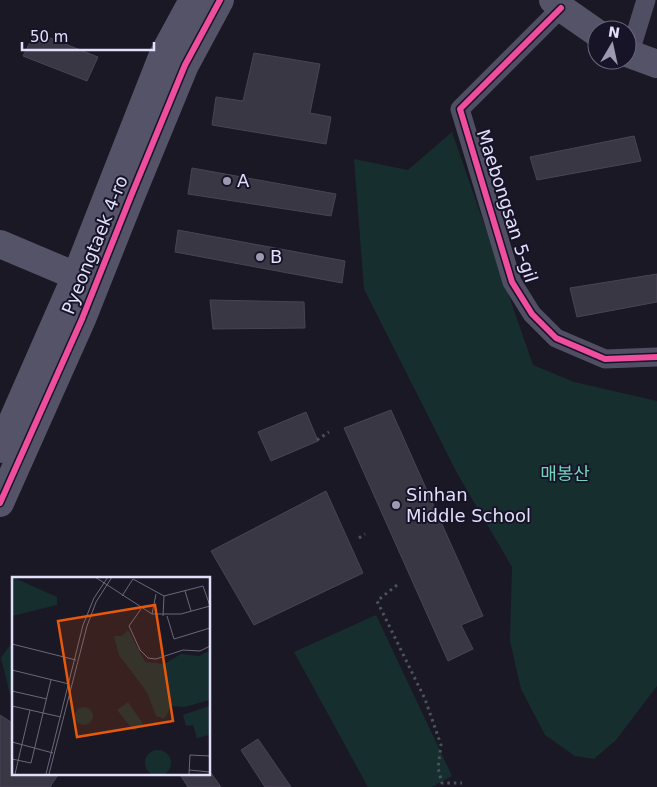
<svg xmlns="http://www.w3.org/2000/svg" width="657" height="787" font-family="'DejaVu Sans','Noto Sans KR',sans-serif">
<rect width="100%" height="100%" fill="#1a1824"/>
<path fill="#172e2f" d="M 452,132 L 533,365 L 574,382 L 657,401 L 657,686 L 616,740 L 594,759 L 575,756 L 545,735 L 521,689 L 510,641 L 512,567 L 457,473 L 364,289 L 354,159 L 408,170 Z
M 376,615 L 452,776 L 432,787 L 368,787 L 294,652 Z
M 14,640 L 14,698 L 10,694 L 1,658 Z"/>
<path fill="#3a3745" stroke="#484456" d="M 35,32 L 98,57 L 87,81 L 23,56 Z
M 254,53 L 320,64 L 310,113 L 331,117 L 326,144 L 212,125 L 216,97 L 243,101 Z
M 634,136 L 641,161 L 537,180 L 530,157 Z
M 192,168 L 336,194 L 331,216 L 188,194 Z
M 178,230 L 345,261 L 342,283 L 175,252 Z
M 657,274 L 657,302 L 577,317 L 570,288 Z
M 210,300 L 304,302 L 305,328 L 213,329 Z
M 391,410 L 483,616 L 461,625 L 473,649 L 448,661 L 344,428 Z
M 306,412 L 318,441 L 271,461 L 258,432 Z
M 326,491 L 363,573 L 254,625 L 211,551 Z
M 0,715 L 14,724 L 14,773 L 59,773 L 50,787 L 0,787 Z
M 258,739 L 291,787 L 265,787 L 241,750 Z
M 179,773 L 211,773 L 221,787 L 188,787 Z"/>
<g fill="none" stroke-linecap="round" stroke-linejoin="round">
<path stroke="#4a5461" stroke-width="3" stroke-dasharray="2.5 4" stroke-linecap="butt" d="M 317,440 L 329,432
M 359,538 L 365,534
M 397,585 L 377,601 L 425,699 L 441,745 L 438,768 L 442,783 L 462,783"/>
<path stroke="#504e63" stroke-width="19" d="M 561,8 L 460,109 L 512,282 L 532,314 L 556,338 L 605,359 L 657,357
M 629,55 L 646,0"/>
<path stroke="#545368" stroke-width="28" d="M 553,0 L 561,8 L 597,33
M 627,53 L 657,64
M 0,244 L 76,276
M 0,449 L 76,276 L 162,57 L 193,0
M 0,503 L 82,319 L 131,196 L 185,65 L 220,0"/>
<defs>
<path id="cycleway" d="M 561,8 L 460,109 L 512,282 L 532,314 L 556,338 L 605,359 L 657,357
M 0,503 L 82,319 L 131,196 L 185,65 L 220,0"/>
</defs>
<use href="#cycleway" stroke="#171428" stroke-width="9"/>
<use href="#cycleway" stroke="#ef4d9e" stroke-width="6"/>
</g>
<g fill="#9c99b0" stroke="#171428" stroke-width="2">
<circle cx="227" cy="181" r="5"/>
<circle cx="260" cy="257" r="5"/>
<circle cx="396" cy="505" r="5"/>
</g>
<g text-anchor="middle" stroke-width="4" stroke-linejoin="round" paint-order="stroke">
<g font-size="18" fill="#e2dffb" stroke="#171428" text-anchor="start">
<text x="237" y="187">A</text>
<text x="270" y="263">B</text>
<text x="406" y="501">Sinhan<tspan x="406" dy="21">Middle School</tspan></text>
</g>
<g font-size="18" fill="#e2dffb" stroke="#171428">
<text transform="translate(507 206) rotate(72)" y="6">Maebongsan 5-gil</text>
<text transform="translate(95 245) rotate(-68)" y="6">Pyeongtaek 4-ro</text>
</g>
<g font-size="18" fill="#72d4bd" stroke="#171428">
<text x="565" y="480">매봉산</text>
</g>
</g>
<g transform="translate(12 577)">
<rect width="198" height="198" fill="#1a1824"/>
<path d="M 0,0 L 45,20 L 45,28 L 0,39 ZM 116,53 L 133,85 L 152,87 L 169,77 L 187,79 L 197,74 L 197,123 L 173,130 L 160,129 L 152,142 L 144,139 L 135,115 L 107,78 L 102,59 L 110,59 ZM 116,125 L 131,147 L 122,154 L 105,133 ZM 197,129 L 197,158 L 185,161 L 181,148 L 174,149 L 171,138 ZM63 139a9 9 0 1 1 18 0a9 9 0 1 1-18 0ZM133 186a13 13 0 1 1 26 0a13 13 0 1 1-26 0Z" fill="#172e2f"/>
<path fill="none" stroke="#6a687a" stroke-width="1" d="M 83,0 L 140,37 L 169,37 L 198,29M 121,2 L 152,19 L 191,9 L 198,29M 173,14 L 179,34M 110,19 L 121,2M 129,32 L 117,49 L 128,73 L 136,81 L 144,82 L 171,73 L 188,74 L 198,69M 140,37 L 144,17M 151,39 L 152,19M 155,39 L 162,62 L 198,51M 0,67 L 64,83M 0,93 L 57,107M 0,114 L 35,122M 0,129 L 49,140M 0,165 L 41,176M 0,182 L 19,186 L 39,103M 177,193 L 198,195M 3,197 L 18,133M 34,197 L 71,48 L 82,21 L 96,0M 37,197 L 75,49 L 84,25 L 100,0M 177,197 L 178,178 L 198,179"/>
<path fill="#e8590c" fill-opacity="0.15" stroke="#e8590c" stroke-width="2.5" d="M 143,28 L 161,144 L 65,160 L 46,44 Z"/>
<rect width="198" height="198" fill="none" stroke="#e2dffb" stroke-width="2.5"/>
</g>
<g transform="translate(612 45) rotate(9)"><circle r="24" fill="#171428" stroke="#68657c"/>
<path d="M0-4L9 19L0 12L-9 19Z" fill="#9c99b0"/>
<text y="-8" font-size="14" font-weight="bold" text-anchor="middle" fill="#e2dffb">N</text>
</g>
<path d="M22 42v8h132v-8" fill="none" stroke="#e2dffb" stroke-width="2.5"/>
<text x="30" y="42" font-size="15" fill="#e2dffb" stroke="#171428" stroke-width="4" paint-order="stroke">50 m</text>
</svg>
